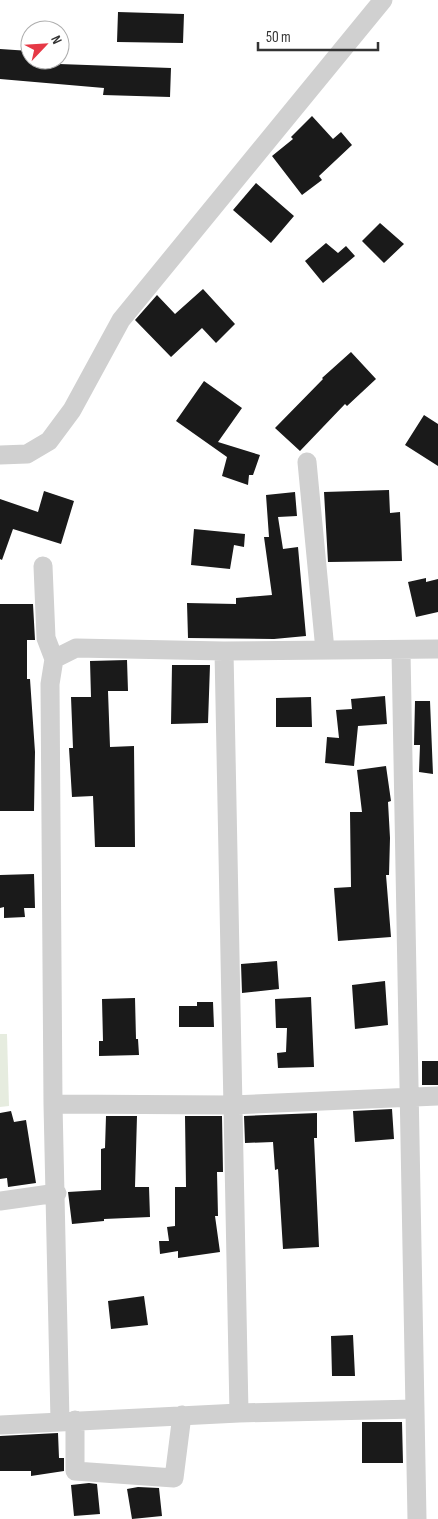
<svg xmlns="http://www.w3.org/2000/svg" width="438" height="1519" font-family="'Sofia Sans Condensed',sans-serif">
<rect width="100%" height="100%" fill="#fff"/>
<path fill="#e6ecdf" d="M 0,1034 L 7,1034 L 9,1106 L 0,1107 Z"/>
<path fill="#1a1a1a" d="M 118,12 L 184,14 L 183,43 L 117,42 Z
M 0,49 L 30,51 L 31,63 L 171,68 L 170,97 L 103,95 L 104,88 L 0,79 Z
M 312,116 L 333,139 L 341,132 L 352,145 L 319,176 L 322,180 L 302,195 L 272,156 L 293,139 L 291,137 Z
M 256,183 L 294,216 L 271,243 L 233,210 Z
M 380,223 L 404,244 L 384,263 L 362,241 Z
M 326,243 L 338,253 L 346,246 L 355,256 L 323,283 L 305,261 Z
M 203,289 L 235,324 L 216,343 L 202,328 L 171,357 L 135,320 L 157,295 L 175,314 Z
M 351,352 L 376,379 L 347,406 L 345,404 L 300,451 L 275,428 L 323,379 L 322,378 Z
M 204,381 L 242,408 L 218,442 L 260,455 L 253,475 L 249,475 L 248,485 L 222,476 L 227,457 L 176,421 Z
M 424,415 L 438,424 L 438,466 L 405,445 Z
M 389,490 L 390,513 L 400,512 L 402,561 L 328,562 L 324,492 Z
M 44,491 L 74,501 L 61,544 L 13,529 L 2,560 L 0,559 L 0,499 L 38,512 Z
M 295,492 L 297,516 L 278,517 L 283,549 L 298,547 L 306,636 L 274,639 L 188,638 L 187,603 L 236,604 L 236,598 L 272,595 L 264,537 L 269,537 L 266,495 Z
M 194,529 L 245,534 L 244,547 L 234,545 L 230,569 L 191,565 Z
M 426,578 L 426,582 L 438,579 L 438,612 L 416,617 L 408,582 Z
M 0,604 L 33,604 L 35,640 L 27,640 L 27,679 L 30,679 L 35,752 L 34,811 L 0,811 Z
M 127,660 L 128,691 L 108,691 L 110,747 L 134,746 L 135,847 L 95,847 L 93,796 L 72,797 L 69,748 L 73,748 L 71,697 L 91,697 L 90,661 Z
M 172,665 L 210,665 L 208,723 L 171,724 Z
M 385,696 L 387,724 L 358,726 L 354,766 L 325,763 L 327,737 L 339,738 L 336,710 L 352,709 L 351,699 Z
M 311,697 L 312,727 L 276,727 L 276,698 Z
M 415,701 L 430,701 L 433,774 L 419,772 L 420,745 L 414,745 Z
M 386,766 L 391,801 L 388,802 L 390,838 L 389,875 L 386,875 L 391,937 L 338,941 L 334,888 L 351,887 L 350,812 L 362,812 L 357,770 Z
M 34,874 L 35,908 L 24,908 L 25,917 L 4,918 L 4,907 L 0,908 L 0,875 Z
M 277,961 L 279,989 L 242,993 L 241,964 Z
M 385,981 L 388,1025 L 355,1029 L 352,985 Z
M 311,997 L 314,1067 L 278,1068 L 277,1053 L 286,1052 L 287,1028 L 276,1028 L 275,999 Z
M 135,998 L 136,1039 L 138,1039 L 139,1055 L 99,1056 L 99,1041 L 103,1041 L 102,999 Z
M 197,1002 L 213,1002 L 214,1027 L 179,1027 L 179,1006 L 197,1006 Z
M 422,1061 L 438,1061 L 438,1085 L 422,1085 Z
M 392,1109 L 394,1139 L 355,1142 L 353,1111 Z
M 11,1111 L 14,1122 L 26,1120 L 36,1183 L 8,1187 L 7,1178 L 0,1179 L 0,1113 Z
M 317,1113 L 317,1138 L 314,1138 L 319,1247 L 283,1249 L 278,1169 L 275,1170 L 273,1142 L 245,1143 L 244,1116 Z
M 106,1116 L 137,1116 L 135,1187 L 149,1187 L 150,1217 L 104,1219 L 104,1221 L 72,1224 L 68,1192 L 101,1190 L 101,1149 L 105,1148 Z
M 185,1116 L 222,1116 L 223,1172 L 217,1172 L 218,1216 L 215,1216 L 220,1252 L 178,1258 L 178,1251 L 160,1254 L 159,1241 L 169,1241 L 167,1227 L 175,1226 L 175,1187 L 186,1187 Z
M 144,1296 L 148,1325 L 111,1329 L 108,1301 Z
M 353,1335 L 355,1376 L 332,1376 L 331,1336 Z
M 362,1422 L 402,1422 L 403,1463 L 362,1463 Z
M 58,1433 L 59,1458 L 64,1458 L 64,1471 L 31,1476 L 31,1471 L 0,1471 L 0,1436 Z
M 89,1483 L 97,1484 L 100,1514 L 74,1516 L 71,1485 Z
M 138,1487 L 159,1488 L 162,1516 L 132,1519 L 127,1489 Z"/>
<g fill="none" stroke-linecap="round" stroke-linejoin="round">
<path stroke="#d0d0d0" stroke-width="19" d="M 0,455 L 27,454 L 49,441 L 72,410 L 121,320 L 383,0
M 307,462 L 325,650
M 43,566 L 46,638 L 54,659
M 224,651 L 239,1413
M 401,651 L 417,1519
M 53,1104 L 232,1105 L 438,1096
M 0,1201 L 57,1193
M 75,1420 L 75,1471 L 174,1478 L 182,1415
M 60,1421 L 53,1104 L 50,684 L 54,659 L 76,648 L 224,651 L 438,649
M 0,1425 L 239,1413 L 415,1409"/>
</g>
<g transform="translate(45 45) rotate(65)"><circle r="24" fill="#ffffff" stroke="#adadad"/>
<path d="M0-4L9 19L0 12L-9 19Z" fill="#e63946"/>
<text y="-8" font-size="14" font-weight="bold" text-anchor="middle" fill="#333333">N</text>
</g>
<path d="M258 42v8h120v-8" fill="none" stroke="#333333" stroke-width="2.5"/>
<text x="266" y="42" font-size="15" fill="#333333" stroke="#ffffff" stroke-width="4" paint-order="stroke">50 m</text>
</svg>
